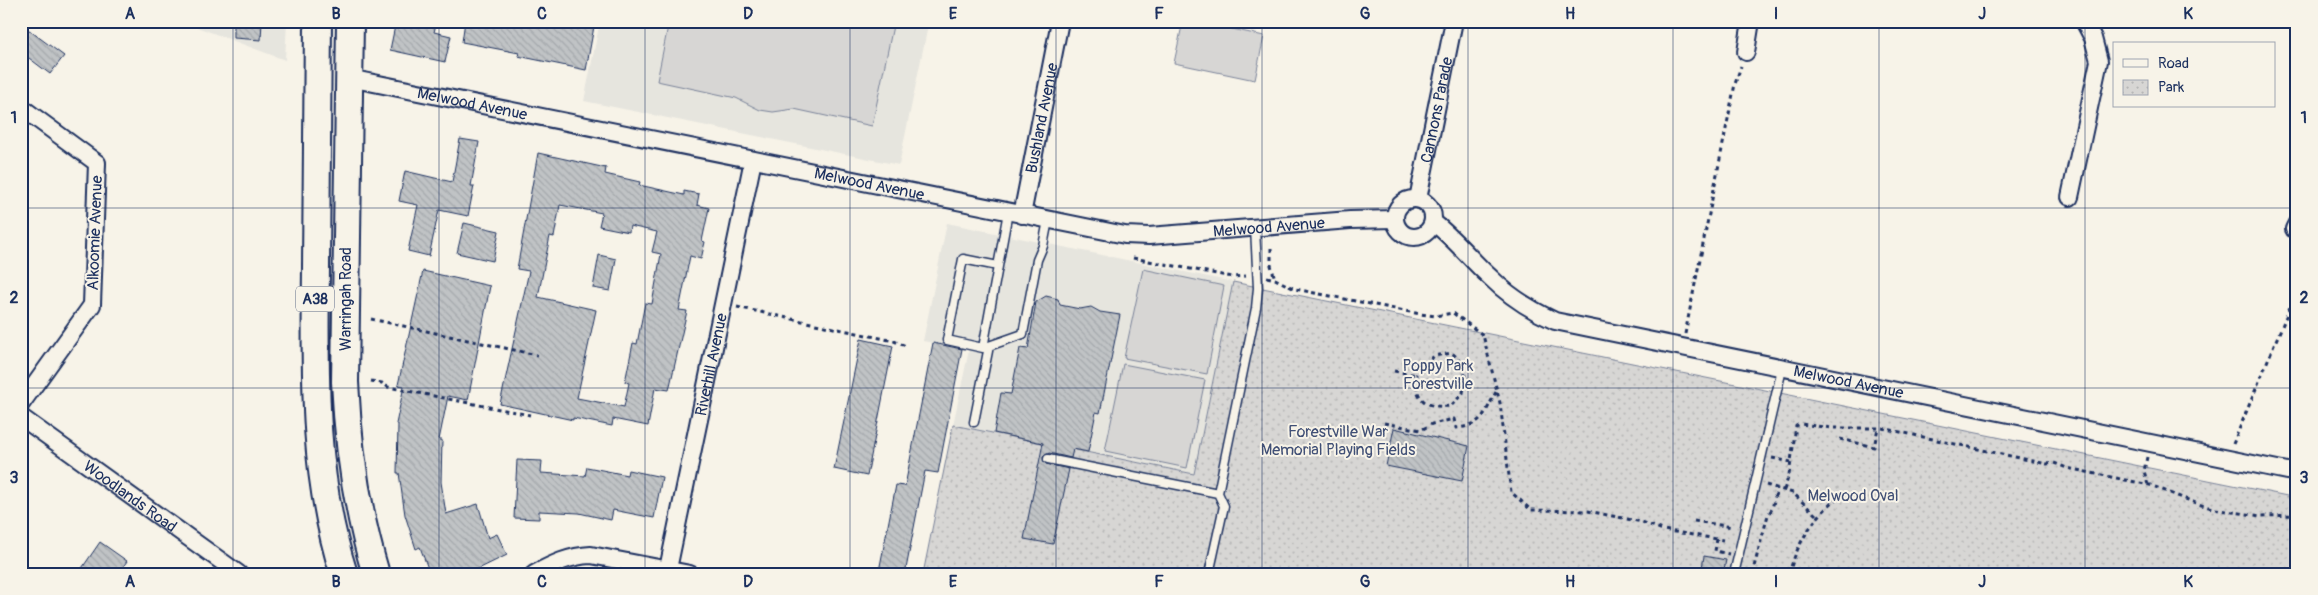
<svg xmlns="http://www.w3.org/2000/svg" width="2318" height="595" font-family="Pangolin,sans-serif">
<defs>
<pattern id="park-dots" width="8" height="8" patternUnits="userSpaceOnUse" patternTransform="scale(1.25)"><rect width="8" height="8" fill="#d7d6d4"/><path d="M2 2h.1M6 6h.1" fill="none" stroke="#b8b8b8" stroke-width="1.8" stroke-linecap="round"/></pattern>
<pattern id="building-back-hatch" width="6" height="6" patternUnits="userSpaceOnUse" patternTransform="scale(1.25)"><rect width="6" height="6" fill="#c0c3c5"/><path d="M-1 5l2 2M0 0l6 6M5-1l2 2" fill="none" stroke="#a4a8ac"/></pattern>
</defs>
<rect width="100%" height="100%" fill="#f7f3e8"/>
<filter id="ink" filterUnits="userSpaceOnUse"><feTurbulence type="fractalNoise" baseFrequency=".02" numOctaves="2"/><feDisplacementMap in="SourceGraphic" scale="10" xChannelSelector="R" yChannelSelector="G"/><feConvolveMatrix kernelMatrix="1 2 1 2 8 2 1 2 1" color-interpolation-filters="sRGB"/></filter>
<g filter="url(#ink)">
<path fill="#e6e5de" d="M 181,21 L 287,21 L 285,60 Z
M 600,21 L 929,21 L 899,165 L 584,101 Z
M 947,223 L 1233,282 L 1194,474 L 953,425 L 969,350 L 923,341 Z"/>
<path fill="#d7d6d4" stroke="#798299" d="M 669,21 L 894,21 L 872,126 L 794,109 L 773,112 L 760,110 L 736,98 L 657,81 Z
M 1183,21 L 1196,21 L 1264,36 L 1255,80 L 1174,63 Z
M 1143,269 L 1224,286 L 1207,374 L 1124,358 Z
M 1123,364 L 1205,380 L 1187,468 L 1105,451 Z"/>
<path fill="url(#park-dots)" stroke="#798299" d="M 1233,282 L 2297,498 L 2297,574 L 923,574 L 953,425 L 1194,474 Z"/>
<path fill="url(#building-back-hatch)" stroke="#1b2f5e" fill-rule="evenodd" d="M 234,21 L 262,21 L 261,40 L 234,38 Z
M 396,21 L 437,21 L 434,32 L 451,36 L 445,62 L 390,50 Z
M 465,21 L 521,21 L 555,27 L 556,21 L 595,21 L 586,70 L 518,56 L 519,53 L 462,42 Z
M 21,24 L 64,56 L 50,74 L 21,52 Z
M 460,139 L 479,142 L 471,186 L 474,186 L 468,216 L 439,210 L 429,256 L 408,251 L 418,205 L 399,201 L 405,171 L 452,182 Z
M 538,153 L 606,168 L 605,174 L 640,182 L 639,185 L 684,195 L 684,191 L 699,194 L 697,205 L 709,208 L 702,241 L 705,242 L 701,259 L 690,256 L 679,310 L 687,311 L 669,390 L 655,388 L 648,426 L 613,419 L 612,426 L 573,418 L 573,420 L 500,404 L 529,271 L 517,269 ZM 560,205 L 602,213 L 599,226 L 629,232 L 630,226 L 657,232 L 652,252 L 661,254 L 652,304 L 645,303 L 637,344 L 633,343 L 625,382 L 629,383 L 624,407 L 577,398 L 596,310 L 538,297 L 550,236 L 554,237 Z
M 464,223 L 499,231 L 493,261 L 457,253 Z
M 599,255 L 616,259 L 610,291 L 593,288 Z
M 423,271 L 490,286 L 468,400 L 448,396 L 439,440 L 442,440 L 441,482 L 446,514 L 478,504 L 488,538 L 497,534 L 507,555 L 468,574 L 430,574 L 420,547 L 416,549 L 405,515 L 399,473 L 397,473 L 398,424 L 396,424 L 404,386 L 398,385 Z
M 1046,296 L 1058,299 L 1060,305 L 1080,309 L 1091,307 L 1100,312 L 1120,315 L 1100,413 L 1096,412 L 1088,452 L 1073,449 L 1071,458 L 1049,453 L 1043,457 L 1046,464 L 1069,469 L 1053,544 L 1024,539 L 1043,443 L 994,433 L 1001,393 L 1011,394 L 1020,348 L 1028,349 L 1036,302 Z
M 861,339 L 893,346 L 867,476 L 834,469 Z
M 933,343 L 962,349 L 938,473 L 925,471 L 905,574 L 879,571 L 896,485 L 905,486 Z
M 1394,428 L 1469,446 L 1462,481 L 1386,466 Z
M 517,460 L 542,461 L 541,473 L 585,476 L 587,467 L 627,475 L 628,470 L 662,477 L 654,518 L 613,510 L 611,520 L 579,513 L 539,511 L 539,519 L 514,518 Z
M 100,542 L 127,561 L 118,574 L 78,574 Z
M 1704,556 L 1726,560 L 1723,574 L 1701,574 Z"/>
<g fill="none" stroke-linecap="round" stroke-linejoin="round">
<defs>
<path id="service" d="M 998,266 L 963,259 L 947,340 L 983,348 L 1023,334 L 1037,260 L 1043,246 L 1048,220
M 983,348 L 1008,212
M 974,422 L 989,346
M 1048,459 L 1218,493
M 1209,574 L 1224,506 L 1218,493 L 1256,308 L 1258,288 L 1255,228
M 1734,574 L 1782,369"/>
<g id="minor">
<path d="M 1746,52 L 1751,21"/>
<path id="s1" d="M 349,78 L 1125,235 L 1149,236 L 1350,220 L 1394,219"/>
<path d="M 21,107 L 97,163 L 92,305 L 21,404"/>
<path d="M 2070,197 L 2099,61 L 2093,38 L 2084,21"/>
<circle cx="1414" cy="218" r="19"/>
<path id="s2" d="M 1418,199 L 1454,21"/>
<path id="s3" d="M 1022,215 L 1060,21"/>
<path id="s4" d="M 1433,222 C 1455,239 1471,260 1491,278 C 1510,297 1531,310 1555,321 L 2297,473"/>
<path d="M 2294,229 L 2297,223"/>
<path id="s5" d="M 21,417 L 239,574"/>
<path id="s6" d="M 668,569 L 753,160"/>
<path d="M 534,574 C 553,564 569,556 591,555 L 690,574"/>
</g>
<path id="trunk" d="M 318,21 C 317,103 316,185 316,267 C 315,370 312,475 344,574
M 350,21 L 345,382 C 348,448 357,511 376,574"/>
</defs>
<use href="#service" stroke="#1b2f5e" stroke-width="11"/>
<use href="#minor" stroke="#1b2f5e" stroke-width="20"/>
<use href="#trunk" stroke="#1b2f5e" stroke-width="30"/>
<path stroke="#1b2f5e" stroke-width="3" stroke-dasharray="4 4" stroke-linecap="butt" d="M 1271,248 L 1271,265 L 1275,279
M 1133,258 L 1232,277 L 1246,276
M 1267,277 L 1275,279 L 1295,289 L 1420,314 L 1435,316 L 1453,313 L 1483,335 L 1500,403 L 1511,492 L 1531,510 L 1588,511 L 1642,522 L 1663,530 L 1723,540
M 737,307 L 894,341 L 908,347
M 371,319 L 537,355
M 1685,334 L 1735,84 L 1741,66
M 1394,371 L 1416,375 C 1415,401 1426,408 1451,406 L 1463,393 C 1466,374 1467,365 1452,353 L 1434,356 L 1416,375
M 371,381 L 382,383 L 388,387 L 530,415
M 1384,423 L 1421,430 L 1432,424 L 1454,419 L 1456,428 C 1483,426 1485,412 1496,392
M 1840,439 L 1874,447 L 1878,428
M 2233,444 L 2297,290
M 2147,457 L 2144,471 L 2148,485
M 1772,458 L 1791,462
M 1766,485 L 1793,493 L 1817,516
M 1784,490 L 1789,475 L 1796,426 L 1800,424 L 1833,428 L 1882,428 L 2047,464 L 2054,463 L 2067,468 L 2150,485 L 2198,504 L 2219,510 L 2261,516 L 2297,515
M 1694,521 L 1733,527
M 1717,539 L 1715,551 L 1729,554
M 1752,574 L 1768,515 L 1772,509 L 1777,488
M 1789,574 C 1798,539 1818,511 1847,491
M 2293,574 L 2293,569 L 2297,567"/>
<use href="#service" stroke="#f7f3e8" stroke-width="8"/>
<use href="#minor" stroke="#f7f3e8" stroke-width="16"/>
<use href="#trunk" stroke="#f7f3e8" stroke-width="26"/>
</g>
</g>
<path fill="none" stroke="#1b2f5e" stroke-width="1" stroke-opacity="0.55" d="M 233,21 L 233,574M 439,21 L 439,574M 645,21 L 645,574M 850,21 L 850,574M 1056,21 L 1056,574M 1262,21 L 1262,574M 1468,21 L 1468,574M 1673,21 L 1673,574M 1879,21 L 1879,574M 2085,21 L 2085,574M 21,208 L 2297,208M 21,388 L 2297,388"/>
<g text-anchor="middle" stroke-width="4" stroke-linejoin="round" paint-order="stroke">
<rect fill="#f7f3e8" stroke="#5d6a87" stroke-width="1" x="296" y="286.5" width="38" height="25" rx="4"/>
<g font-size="15" font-weight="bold" fill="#1b2f5e">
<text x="315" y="304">A38</text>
</g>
<g font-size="16" fill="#1b2f5e" stroke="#f7f3e8">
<text dy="6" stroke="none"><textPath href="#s1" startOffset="126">Melwood Avenue</textPath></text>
<text dy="6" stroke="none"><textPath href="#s2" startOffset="91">Cannons Parade</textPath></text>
<text dy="6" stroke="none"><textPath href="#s3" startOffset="99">Bushland Avenue</textPath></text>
<text dy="6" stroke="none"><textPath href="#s1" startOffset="531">Melwood Avenue</textPath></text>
<text dy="6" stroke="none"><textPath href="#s1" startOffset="936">Melwood Avenue</textPath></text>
<text transform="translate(94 233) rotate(-88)" y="6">Alkoomie Avenue</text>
<text transform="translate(345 299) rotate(-90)" y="6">Warringah Road</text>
<text dy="6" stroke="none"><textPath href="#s6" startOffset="209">Riverhill Avenue</textPath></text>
<text dy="6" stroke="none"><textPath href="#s4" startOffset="458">Melwood Avenue</textPath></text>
<text dy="6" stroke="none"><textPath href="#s5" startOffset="135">Woodlands Road</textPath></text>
</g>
<g font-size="16" fill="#415076" stroke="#f7f3e8">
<text x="1438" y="371">Poppy Park<tspan x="1438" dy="18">Forestville</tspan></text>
<text x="1338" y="437">Forestville War<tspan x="1338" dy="18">Memorial Playing Fields</tspan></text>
<text x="1853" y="501">Melwood Oval</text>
</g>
</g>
<rect width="2318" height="595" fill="none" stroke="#f7f3e8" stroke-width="55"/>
<rect x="2113" y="42" width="162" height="65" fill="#f7f3e8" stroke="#9fa5b1"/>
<rect x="2123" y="59" width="25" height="8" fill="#f7f3e8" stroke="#9fa5b1"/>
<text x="2158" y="68" font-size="15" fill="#1b2f5e">Road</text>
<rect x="2123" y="80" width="25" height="15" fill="url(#park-dots)" stroke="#9fa5b1"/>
<text x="2158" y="92" font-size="15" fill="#1b2f5e">Park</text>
<rect x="28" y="28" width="2262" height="540" fill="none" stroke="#1b2f5e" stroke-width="2"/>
<g font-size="16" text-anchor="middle" font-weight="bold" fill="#1b2f5e">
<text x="130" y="19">A</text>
<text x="336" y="19">B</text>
<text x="542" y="19">C</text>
<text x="748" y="19">D</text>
<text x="953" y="19">E</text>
<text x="1159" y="19">F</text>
<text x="1365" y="19">G</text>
<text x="1570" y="19">H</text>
<text x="1776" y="19">I</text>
<text x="1982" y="19">J</text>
<text x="2188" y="19">K</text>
<text x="14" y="123">1</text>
<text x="2304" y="123">1</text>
<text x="14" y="303">2</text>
<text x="2304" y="303">2</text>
<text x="14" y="483">3</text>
<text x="2304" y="483">3</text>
<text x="130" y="587">A</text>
<text x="336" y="587">B</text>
<text x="542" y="587">C</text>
<text x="748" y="587">D</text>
<text x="953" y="587">E</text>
<text x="1159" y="587">F</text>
<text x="1365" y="587">G</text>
<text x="1570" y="587">H</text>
<text x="1776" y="587">I</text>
<text x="1982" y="587">J</text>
<text x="2188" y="587">K</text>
</g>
</svg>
